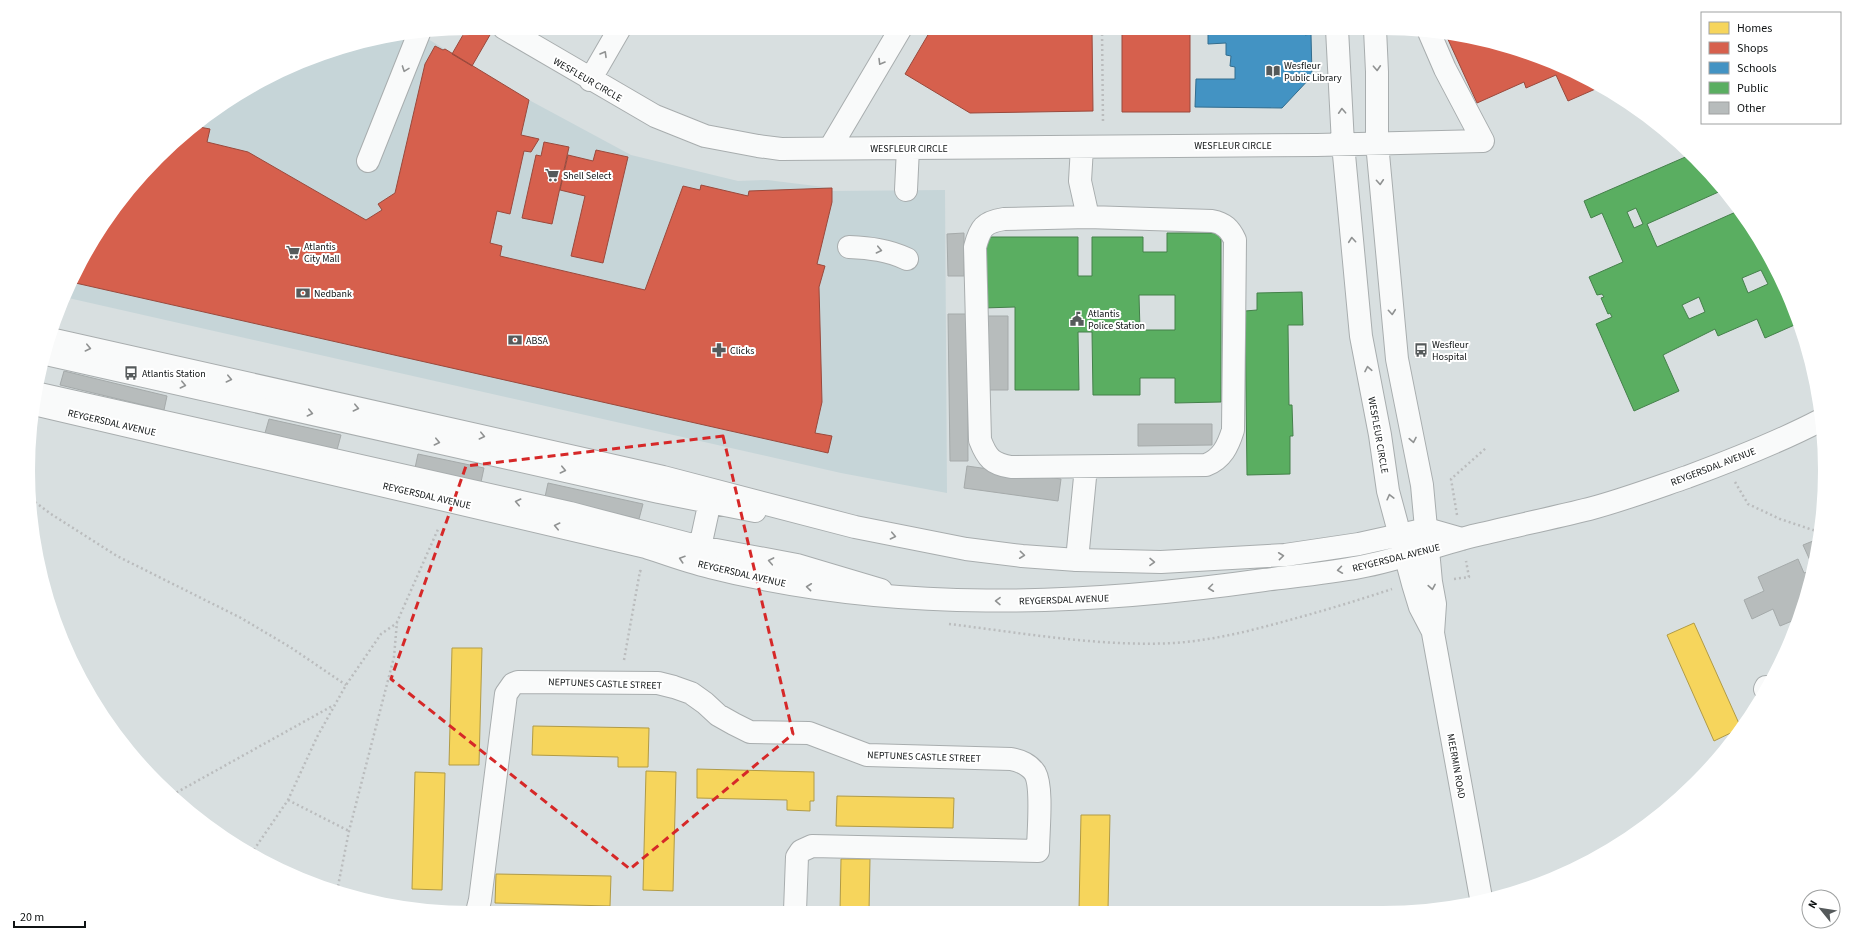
<svg xmlns="http://www.w3.org/2000/svg" width="1853" height="941" font-family="'Source Sans 3',sans-serif">
<rect width="100%" height="100%" fill="#d8dfe0"/>
<path fill="#c6d5d8" d="M 418,33 L 529,100 L 631,155 L 738,181 L 767,180 L 832,188 L 832,191 L 945,190 L 947,493 L 841,473 L 64,297 L 87,249 L 138,179 L 201,120 L 249,87 L 328,52 L 384,36 Z"/>
<path fill="#f6d55c" stroke="#b19b46" d="M 1694,623 L 1741,728 L 1714,741 L 1667,635 Z
M 452,648 L 482,648 L 479,765 L 449,765 Z
M 533,726 L 649,728 L 648,767 L 618,767 L 618,757 L 532,755 Z
M 697,769 L 814,772 L 814,801 L 810,801 L 810,811 L 787,810 L 787,800 L 697,798 Z
M 646,771 L 676,772 L 673,891 L 643,890 Z
M 415,772 L 445,773 L 442,890 L 412,889 Z
M 837,796 L 954,798 L 953,828 L 836,826 Z
M 1081,815 L 1110,815 L 1108,910 L 1079,910 Z
M 841,859 L 870,859 L 869,911 L 840,911 Z
M 496,874 L 611,876 L 610,906 L 495,903 Z"/>
<path fill="#d6604d" stroke="#9a493c" d="M 467,28 L 494,28 L 472,66 L 452,54 Z
M 932,28 L 1092,29 L 1093,111 L 970,113 L 905,74 Z
M 1122,29 L 1190,29 L 1190,112 L 1122,112 Z
M 1446,35 L 1497,43 L 1578,74 L 1600,87 L 1568,101 L 1556,75 L 1526,88 L 1524,82 L 1477,103 Z
M 435,46 L 443,50 L 445,49 L 529,100 L 521,135 L 539,139 L 531,152 L 524,151 L 510,214 L 497,211 L 490,243 L 502,246 L 500,256 L 645,290 L 683,186 L 700,190 L 701,185 L 748,196 L 749,191 L 832,188 L 832,202 L 817,264 L 825,266 L 819,287 L 822,402 L 815,433 L 832,436 L 828,453 L 71,282 L 87,249 L 138,179 L 194,126 L 210,129 L 207,142 L 248,152 L 366,220 L 382,210 L 378,204 L 395,193 L 425,64 Z
M 544,142 L 569,147 L 552,224 L 522,218 L 536,155 L 541,156 Z
M 596,150 L 628,157 L 603,263 L 571,256 L 585,196 L 560,190 L 568,155 L 593,161 Z"/>
<path fill="#4393c3" stroke="#336d8e" d="M 1194,29 L 1305,29 L 1305,35 L 1311,34 L 1312,76 L 1282,108 L 1195,107 L 1196,79 L 1235,79 L 1235,67 L 1230,66 L 1231,56 L 1226,55 L 1226,43 L 1208,44 L 1208,32 L 1194,32 Z"/>
<path fill="#5aae61" stroke="#44804a" fill-rule="evenodd" d="M 1690,155 L 1715,179 L 1723,190 L 1647,224 L 1657,247 L 1738,211 L 1766,249 L 1799,323 L 1765,338 L 1757,319 L 1718,336 L 1715,329 L 1663,355 L 1679,391 L 1634,411 L 1596,324 L 1612,317 L 1610,313 L 1608,314 L 1601,298 L 1604,297 L 1602,294 L 1597,295 L 1589,277 L 1623,262 L 1602,213 L 1591,218 L 1584,201 ZM 1636,208 L 1643,224 L 1634,228 L 1627,212 ZM 1761,270 L 1768,284 L 1748,293 L 1742,278 ZM 1699,297 L 1705,312 L 1689,319 L 1682,305 Z
M 1167,233 L 1221,233 L 1221,402 L 1175,403 L 1175,378 L 1140,378 L 1140,395 L 1093,395 L 1092,332 L 1078,332 L 1079,390 L 1015,390 L 1015,307 L 983,308 L 983,237 L 1078,237 L 1078,276 L 1092,276 L 1092,237 L 1143,237 L 1143,252 L 1167,252 ZM 1139,295 L 1175,295 L 1175,330 L 1140,330 Z
M 1302,292 L 1303,325 L 1288,325 L 1289,405 L 1292,405 L 1293,436 L 1290,436 L 1290,474 L 1247,475 L 1245,311 L 1257,310 L 1257,293 Z"/>
<path fill="#b7bcbc" stroke="#a5aaaa" d="M 964,233 L 964,276 L 948,276 L 947,234 Z
M 948,314 L 967,314 L 968,461 L 950,461 Z
M 987,316 L 1008,316 L 1008,390 L 988,390 Z
M 64,371 L 167,396 L 164,410 L 60,385 Z
M 269,419 L 341,435 L 337,450 L 265,433 Z
M 1138,424 L 1212,424 L 1212,445 L 1138,446 Z
M 418,454 L 484,468 L 481,482 L 415,468 Z
M 967,466 L 1061,479 L 1058,501 L 964,488 Z
M 548,483 L 643,504 L 639,519 L 545,497 Z
M 1818,539 L 1813,567 L 1803,545 Z
M 1798,559 L 1804,573 L 1812,570 L 1810,585 L 1797,619 L 1780,626 L 1773,609 L 1752,619 L 1744,600 L 1764,591 L 1758,577 Z"/>
<g fill="none" stroke-linecap="round" stroke-linejoin="round">
<defs>
<path id="minor" d="M 504,28 L 655,116 L 705,136 L 758,146 L 781,149 L 908,148 L 1317,145 L 1483,141 L 1445,69 L 1429,32
M 1337,29 L 1343,144 L 1361,336 L 1380,435 L 1388,491 L 1413,584 L 1420,607 L 1432,630
M 1375,29 L 1377,72 L 1377,143 L 1397,359 L 1422,485 L 1431,582 L 1435,604 L 1433,633 L 1481,898
M 590,80 L 620,28
M 1082,147 L 1080,181 L 1088,217
M 830,148 L 901,28
M 368,161 L 419,33
M 906,190 L 908,148
M 1088,217 L 1212,221 C 1224,223 1230,229 1235,240 L 1233,430 C 1228,446 1222,459 1206,465 L 1011,467 C 992,464 987,458 980,440 L 975,247 C 980,228 984,222 1004,219 Z
M 849,247 C 870,248 888,250 907,259
M 46,354 L 659,492 L 755,511
M 35,393 L 570,513 L 700,547 L 797,565 L 881,590
M 700,547 L 710,501
M 1077,560 L 1086,467
M 1765,689 L 1766,687
M 477,912 L 480,900 L 506,694 L 513,684 L 518,682 L 658,683 L 674,687 L 691,693 L 705,703 L 718,715 L 734,724 L 750,732 L 809,733 L 867,755 L 1011,759 C 1021,761 1029,764 1035,773 C 1043,787 1038,833 1038,851 L 812,846 L 801,851 L 797,857 L 795,911"/>
<path id="major" d="M 50,339 L 663,477 L 855,527 L 966,549 L 1022,556 L 1077,560 L 1161,562 L 1285,555 L 1359,544 L 1427,529 L 1462,539
M 34,404 L 646,547 C 667,554 688,562 710,567 C 891,613 1081,606 1264,580 C 1296,576 1329,573 1360,567 C 1400,560 1438,544 1477,535 C 1515,526 1552,518 1589,509 C 1623,500 1655,488 1687,477 C 1733,460 1779,442 1821,420"/>
</defs>
<use href="#minor" stroke="#a8adae" stroke-width="24"/>
<use href="#major" stroke="#a8adae" stroke-width="24"/>
<path stroke="#babcbd" stroke-width="2.5" stroke-dasharray="2 3" stroke-linecap="butt" d="M 1102,29 L 1103,124
M 1735,482 L 1748,504 L 1780,519 L 1819,532
M 31,499 L 51,514 L 117,556 L 241,618 L 290,647 L 346,685
M 1457,515 L 1451,479 L 1486,448
M 1454,579 L 1469,577 L 1466,561
M 949,624 C 1023,633 1100,647 1175,643 C 1215,640 1254,630 1293,619 C 1326,610 1359,600 1392,589
M 624,660 L 640,571 L 643,572
M 172,795 L 334,705
M 288,800 L 349,831
M 251,854 L 288,800 L 317,737 L 346,685 L 381,634 L 397,623
M 337,891 L 349,831 L 394,657 L 397,622 L 439,527"/>
<use href="#minor" stroke="#f9fafa" stroke-width="22"/>
<use href="#major" stroke="#f9fafa" stroke-width="22"/>
</g>
<defs><path id="oneway-chevron" d="M-2-3.5L2.5 0L-2 3.5" fill="none" stroke-width="1.6" stroke-linecap="round" stroke-linejoin="round"/></defs>
<g stroke="#909292">
<use href="#oneway-chevron" transform="translate(604 54) rotate(-60)"/>
<use href="#oneway-chevron" transform="translate(881 62) rotate(121)"/>
<use href="#oneway-chevron" transform="translate(1377 68) rotate(87)"/>
<use href="#oneway-chevron" transform="translate(405 69) rotate(110)"/>
<use href="#oneway-chevron" transform="translate(1342 111) rotate(-93)"/>
<use href="#oneway-chevron" transform="translate(1380 182) rotate(86)"/>
<use href="#oneway-chevron" transform="translate(1352 240) rotate(-95)"/>
<use href="#oneway-chevron" transform="translate(879 250) rotate(12)"/>
<use href="#oneway-chevron" transform="translate(1392 312) rotate(85)"/>
<use href="#oneway-chevron" transform="translate(88 348) rotate(13)"/>
<use href="#oneway-chevron" transform="translate(1368 369) rotate(-101)"/>
<use href="#oneway-chevron" transform="translate(229 379) rotate(13)"/>
<use href="#oneway-chevron" transform="translate(183 385) rotate(13)"/>
<use href="#oneway-chevron" transform="translate(356 408) rotate(13)"/>
<use href="#oneway-chevron" transform="translate(310 413) rotate(13)"/>
<use href="#oneway-chevron" transform="translate(482 436) rotate(13)"/>
<use href="#oneway-chevron" transform="translate(1413 440) rotate(79)"/>
<use href="#oneway-chevron" transform="translate(437 442) rotate(13)"/>
<use href="#oneway-chevron" transform="translate(563 470) rotate(13)"/>
<use href="#oneway-chevron" transform="translate(1390 497) rotate(-104)"/>
<use href="#oneway-chevron" transform="translate(518 502) rotate(-167)"/>
<use href="#oneway-chevron" transform="translate(557 526) rotate(-167)"/>
<use href="#oneway-chevron" transform="translate(893 536) rotate(12)"/>
<use href="#oneway-chevron" transform="translate(1022 555) rotate(6)"/>
<use href="#oneway-chevron" transform="translate(1281 556) rotate(-6)"/>
<use href="#oneway-chevron" transform="translate(682 559) rotate(-162)"/>
<use href="#oneway-chevron" transform="translate(771 561) rotate(-169)"/>
<use href="#oneway-chevron" transform="translate(1152 562) rotate(1)"/>
<use href="#oneway-chevron" transform="translate(1340 570) rotate(172)"/>
<use href="#oneway-chevron" transform="translate(809 587) rotate(-174)"/>
<use href="#oneway-chevron" transform="translate(1432 587) rotate(80)"/>
<use href="#oneway-chevron" transform="translate(1211 588) rotate(173)"/>
<use href="#oneway-chevron" transform="translate(998 601) rotate(-179)"/>
</g>
<path fill="none" stroke="#d62828" stroke-width="3" stroke-dasharray="8 5" stroke-linejoin="round" d="M 723,436 L 793,734 L 630,869 L 391,679 L 466,466 Z"/>
<defs>
<symbol id="library-bare" viewBox="-9 -9 18 18"><path d="M-6-4Q-3-5.5-.7-3.5V5Q-3 3-6 4ZM6-4Q3-5.5 .7-3.5V5Q3 3 6 4Z" fill="#555a5b" stroke="#fff" stroke-width="2.5" paint-order="stroke"/></symbol>
<symbol id="supermarket-bare" viewBox="-9 -9 18 18"><path d="M-6-5.5h2.5l.6 2H6L4.5 2H-2.5L-4.4-4H-6ZM-1.5 3.2a1.3 1.3 0 1 0 .1 0ZM3 3.2a1.3 1.3 0 1 0 .1 0Z" fill="#555a5b" stroke="#fff" stroke-width="2.5" paint-order="stroke"/></symbol>
<symbol id="bank-bare" viewBox="-9 -9 18 18"><path d="M-6-4H6V4H-6ZM0-2.3a2.3 2.3 0 1 0 0 4.6a2.3 2.3 0 1 0 0-4.6Z" fill="#555a5b" stroke="#fff" stroke-width="2.5" paint-order="stroke"/></symbol>
<symbol id="civic-bare" viewBox="-9 -9 18 18"><path d="M-.6-6.5H3V-4.5H.6V-3L4-1V1h2V6H-6V1h2V-1L-.6-3ZM-1.2 2.5V6h2.4V2.5Z" fill="#555a5b" stroke="#fff" stroke-width="2.5" paint-order="stroke"/></symbol>
<symbol id="pharmacy-bare" viewBox="-9 -9 18 18"><path d="M-2-6h4v4h4v4h-4v4h-4v-4h-4v-4h4Z" fill="#555a5b" stroke="#fff" stroke-width="2.5" paint-order="stroke"/></symbol>
<symbol id="bus-bare" viewBox="-9 -9 18 18"><path d="M-5-6H5V4H4V6H2V4H-2V6H-4V4H-5ZM-3.5-4V0h7V-4ZM-3.5 1.2v1.5H-2V1.2ZM2 1.2v1.5H3.5V1.2Z" fill="#555a5b" stroke="#fff" stroke-width="2.5" paint-order="stroke"/></symbol>
</defs>
<g fill-rule="evenodd">
<use href="#library-bare" x="1263" y="61" width="20" height="20"/>
<use href="#supermarket-bare" x="542" y="165" width="20" height="20"/>
<use href="#supermarket-bare" x="283" y="242" width="20" height="20"/>
<use href="#bank-bare" x="293" y="283" width="20" height="20"/>
<use href="#civic-bare" x="1067" y="309" width="20" height="20"/>
<use href="#bank-bare" x="505" y="330" width="20" height="20"/>
<use href="#pharmacy-bare" x="709" y="340" width="20" height="20"/>
<use href="#bus-bare" x="1411" y="340" width="20" height="20"/>
<use href="#bus-bare" x="121" y="363" width="20" height="20"/>
</g>
<g text-anchor="middle" stroke-width="4" stroke-linejoin="round" paint-order="stroke">
<g font-size="10" fill="#0f1314" stroke="#fff" text-anchor="start">
<text x="1284" y="69">Wesfleur<tspan x="1284" dy="12">Public Library</tspan></text>
<text x="563" y="179">Shell Select</text>
<text x="304" y="250">Atlantis<tspan x="304" dy="12">City Mall</tspan></text>
<text x="314" y="297">Nedbank</text>
<text x="1088" y="317">Atlantis<tspan x="1088" dy="12">Police Station</tspan></text>
<text x="526" y="344">ABSA</text>
<text x="1432" y="348">Wesfleur<tspan x="1432" dy="12">Hospital</tspan></text>
<text x="730" y="354">Clicks</text>
<text x="142" y="377">Atlantis Station</text>
</g>
<g font-size="10" fill="#0f1314" stroke="#fff">
<text transform="translate(588 79) rotate(30)" y="4">WESFLEUR CIRCLE</text>
<text x="1233" y="149">WESFLEUR CIRCLE</text>
<text x="909" y="152">WESFLEUR CIRCLE</text>
<text transform="translate(112 422) rotate(13)" y="4">REYGERSDAL AVENUE</text>
<text transform="translate(1379 435) rotate(80)" y="4">WESFLEUR CIRCLE</text>
<text transform="translate(1713 466) rotate(-21)" y="4">REYGERSDAL AVENUE</text>
<text transform="translate(427 495) rotate(13)" y="4">REYGERSDAL AVENUE</text>
<text transform="translate(1396 557) rotate(-14)" y="4">REYGERSDAL AVENUE</text>
<text transform="translate(742 573) rotate(13)" y="4">REYGERSDAL AVENUE</text>
<text transform="translate(1064 599) rotate(-2)" y="4">REYGERSDAL AVENUE</text>
<text transform="translate(605 683) rotate(2)" y="4">NEPTUNES CASTLE STREET</text>
<text transform="translate(924 756) rotate(2)" y="4">NEPTUNES CASTLE STREET</text>
<text transform="translate(1457 766) rotate(80)" y="4">MEERMIN ROAD</text>
</g>
</g>
<path d="M0 0H1853V941H0ZM470 35H1383A435 435 0 0 1 1818 470V471A435 435 0 0 1 1383 906H470A435 435 0 0 1 35 471V470A435 435 0 0 1 470 35Z" fill="#fff" fill-rule="evenodd"/>
<rect x="1701" y="12" width="140" height="112" fill="#ffffff" stroke="#9fa1a1"/>
<rect x="1709" y="22" width="20" height="12" fill="#f6d55c" stroke="#9fa1a1"/>
<text x="1737" y="32" font-size="12" fill="#0f1314">Homes</text>
<rect x="1709" y="42" width="20" height="12" fill="#d6604d" stroke="#9fa1a1"/>
<text x="1737" y="52" font-size="12" fill="#0f1314">Shops</text>
<rect x="1709" y="62" width="20" height="12" fill="#4393c3" stroke="#9fa1a1"/>
<text x="1737" y="72" font-size="12" fill="#0f1314">Schools</text>
<rect x="1709" y="82" width="20" height="12" fill="#5aae61" stroke="#9fa1a1"/>
<text x="1737" y="92" font-size="12" fill="#0f1314">Public</text>
<rect x="1709" y="102" width="20" height="12" fill="#b7bcbc" stroke="#9fa1a1"/>
<text x="1737" y="112" font-size="12" fill="#0f1314">Other</text>
<g transform="translate(1821 909) rotate(300)"><circle r="19" fill="#ffffff" stroke="#9fa1a1"/>
<path d="M0-3L7 15L0 10L-7 15Z" fill="#555a5b"/>
<text y="-6" font-size="11" font-weight="bold" text-anchor="middle" fill="#0f1314">N</text>
</g>
<path d="M14 921v6h71v-6" fill="none" stroke="#0f1314" stroke-width="2"/>
<text x="20" y="921" font-size="12" fill="#0f1314" stroke="#ffffff" stroke-width="3" paint-order="stroke">20 m</text>
</svg>
